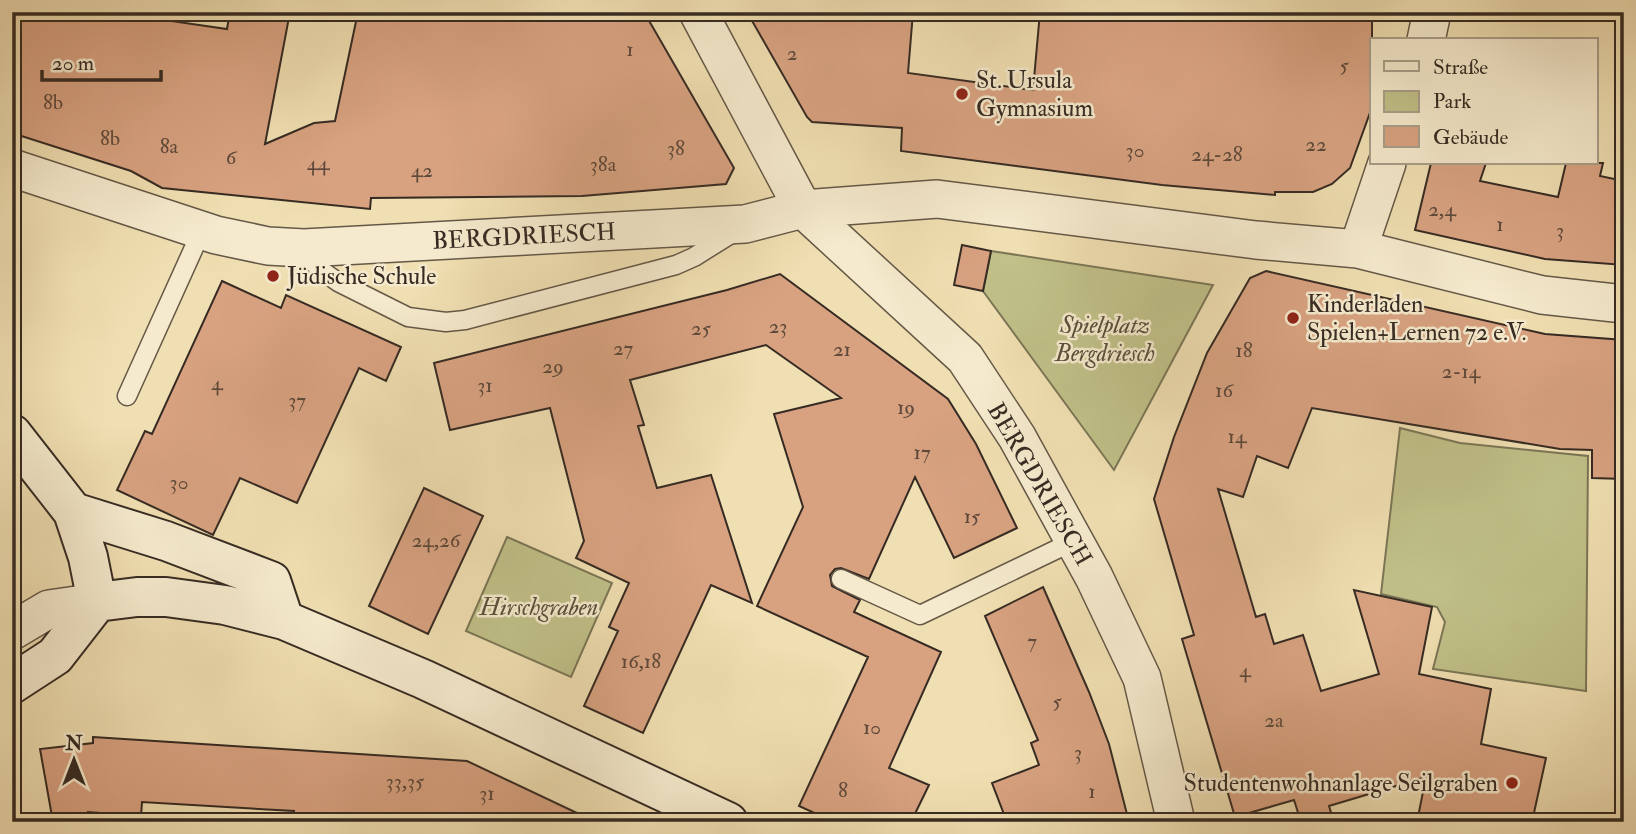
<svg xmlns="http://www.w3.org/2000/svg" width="1636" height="834" font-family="'IM FELL Double Pica',serif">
<rect width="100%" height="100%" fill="#f0dfb2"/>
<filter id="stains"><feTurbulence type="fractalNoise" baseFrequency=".00286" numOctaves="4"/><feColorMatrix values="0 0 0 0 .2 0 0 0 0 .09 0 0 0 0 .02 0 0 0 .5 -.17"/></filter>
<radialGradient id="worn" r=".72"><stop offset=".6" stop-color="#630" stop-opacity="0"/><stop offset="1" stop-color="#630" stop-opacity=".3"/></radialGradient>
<path fill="#c0c088" stroke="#7b7656" stroke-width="2" d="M 991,251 L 1213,285 L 1114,470 L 983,291 Z
M 1400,428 L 1460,443 L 1588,456 L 1586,691 L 1433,669 L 1445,622 L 1437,607 L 1381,594 Z
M 507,537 L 612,583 L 571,677 L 466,631 Z"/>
<path fill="#d8a281" stroke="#362b23" stroke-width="2" d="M 12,12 L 164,12 L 164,20 L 227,29 L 230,12 L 290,12 L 265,144 L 314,123 L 335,121 L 358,12 L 644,12 L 734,168 L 726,184 L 582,196 L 371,198 L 370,209 L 162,188 L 131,171 L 12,133 Z
M 747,12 L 913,12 L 908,73 L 1033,90 L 1040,12 L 1372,12 L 1372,107 L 1350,168 L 1332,184 L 1313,192 L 1275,192 L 1275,195 L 1162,185 L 901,151 L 902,128 L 812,122 L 807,117 Z
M 1431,163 L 1486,163 L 1480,181 L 1558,197 L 1566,163 L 1603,163 L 1600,176 L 1624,181 L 1624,265 L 1545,259 L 1415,230 Z
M 962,245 L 991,251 L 983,291 L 954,285 Z
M 1266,271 L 1545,334 L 1624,340 L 1624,479 L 1592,478 L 1592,450 L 1560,449 L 1312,408 L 1288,468 L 1257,456 L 1243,497 L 1218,489 L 1256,617 L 1265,614 L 1274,644 L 1303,635 L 1321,691 L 1379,674 L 1354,590 L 1432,607 L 1419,674 L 1491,689 L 1481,744 L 1546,758 L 1532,822 L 1417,822 L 1426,777 L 1329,806 L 1334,822 L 1301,822 L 1294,800 L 1235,817 L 1182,639 L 1194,635 L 1154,499 L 1174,437 L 1207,353 L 1250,278 Z
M 780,274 L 948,399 L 976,444 L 1017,528 L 954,558 L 915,477 L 869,579 L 841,568 L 835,569 L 830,575 L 832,586 L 860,600 L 854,612 L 941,652 L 889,768 L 929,785 L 911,822 L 834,822 L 799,806 L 868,657 L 757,606 L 803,507 L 774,414 L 841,398 L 766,345 L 630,380 L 644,425 L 638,426 L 657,488 L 711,475 L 752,603 L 711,585 L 643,733 L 584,706 L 618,631 L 609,627 L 629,583 L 576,558 L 584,541 L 550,408 L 450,430 L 434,363 L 727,290 Z
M 222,281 L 281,308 L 286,295 L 401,347 L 386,381 L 359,368 L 297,503 L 240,478 L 213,535 L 117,490 L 145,431 L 152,434 Z
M 424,488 L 483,516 L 428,634 L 369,606 Z
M 1043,587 L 1089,692 L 1109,744 L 1129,822 L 1007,822 L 992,783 L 1039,765 L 1031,743 L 1038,740 L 985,616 Z
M 93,737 L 467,761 L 596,822 L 423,822 L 347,816 L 346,822 L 309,822 L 293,819 L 294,811 L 142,802 L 141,816 L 88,812 L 88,822 L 53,822 L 40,749 L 93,743 Z"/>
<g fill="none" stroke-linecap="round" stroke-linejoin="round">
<defs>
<path id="lane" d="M 304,248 L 318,268 L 338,282 L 408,317 L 446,322 L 465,320 L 676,265 L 694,257 L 734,232
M 127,396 L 202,230
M 841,579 L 920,615 L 1074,541"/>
<path id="street" d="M 698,12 L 803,209 L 965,358 L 1017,437 L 1094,577 L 1142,678 L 1176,822
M 1426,40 L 1432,12
M 12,168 L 216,235 L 268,246 L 304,248 L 745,224 L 803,209 L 937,199 L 1256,240 L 1358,249 L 1542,295 L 1624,304
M 1358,249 L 1387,163
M 12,631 L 49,609 L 97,602"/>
<path id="secondary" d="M 12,434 L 73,512 L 88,557 L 97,602
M 73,512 L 166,541 L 271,581 L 284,620
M 97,602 L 137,597 L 166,597 L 225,605 L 284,620 L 423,679 L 728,822
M 12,684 L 55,656 L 97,602"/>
</defs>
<use href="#lane" stroke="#645847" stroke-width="21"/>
<use href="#street" stroke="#645847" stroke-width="40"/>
<use href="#secondary" stroke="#362b23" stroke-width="42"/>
<use href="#lane" stroke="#f5eacd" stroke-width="18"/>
<use href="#street" stroke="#f5eacd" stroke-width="37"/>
<use href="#secondary" stroke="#f5eacd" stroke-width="38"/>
</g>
<g fill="#8f2418" stroke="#f5eacd" stroke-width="2.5">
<circle cx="962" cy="94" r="7"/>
<circle cx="273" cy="276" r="7"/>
<circle cx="1293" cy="318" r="7"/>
<circle cx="1512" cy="783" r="7"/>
</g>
<g text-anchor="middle" stroke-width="5" stroke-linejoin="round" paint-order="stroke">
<g font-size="21" fill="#5e493a">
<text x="630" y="56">1</text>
<text x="792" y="60">2</text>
<text x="1344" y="72">5</text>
<text x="53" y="109">8b</text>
<text x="110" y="145">8b</text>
<text x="1316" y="151">22</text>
<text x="169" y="153">8a</text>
<text x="676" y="155">38</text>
<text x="1135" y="157">30</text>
<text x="1217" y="161">24-28</text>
<text x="231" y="164">6</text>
<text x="318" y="170">44</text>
<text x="603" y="171">38a</text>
<text x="422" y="177">42</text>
<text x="1442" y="216">2,4</text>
<text x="1500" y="231">1</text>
<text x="1560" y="237">3</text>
<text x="778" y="333">23</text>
<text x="701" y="335">25</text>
<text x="623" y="355">27</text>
<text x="842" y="356">21</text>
<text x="1244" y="357">18</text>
<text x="553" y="373">29</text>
<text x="1461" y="378">2-14</text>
<text x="217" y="390">4</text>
<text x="485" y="392">31</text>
<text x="1224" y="397">16</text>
<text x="297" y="407">37</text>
<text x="906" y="414">19</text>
<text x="1237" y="443">14</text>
<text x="922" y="459">17</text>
<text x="179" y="489">30</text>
<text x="972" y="523">15</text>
<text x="436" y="547">24,26</text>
<text x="1032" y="648">7</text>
<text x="641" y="668">16,18</text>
<text x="1245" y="677">4</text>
<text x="1057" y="708">5</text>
<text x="1274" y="727">2a</text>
<text x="872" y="734">10</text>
<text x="1078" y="759">3</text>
<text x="405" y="788">33,35</text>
<text x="843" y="797">8</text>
<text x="1092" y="798">1</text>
<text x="487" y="800">31</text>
</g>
<g font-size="24" fill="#362b23" stroke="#f5eacd" text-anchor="start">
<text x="976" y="88">St. Ursula<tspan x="976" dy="28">Gymnasium</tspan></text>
<text x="287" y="284">Jüdische Schule</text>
<text x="1307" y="312">Kinderladen<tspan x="1307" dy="28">Spielen+Lernen 72 e.V.</tspan></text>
<text x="1498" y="791" text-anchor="end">Studentenwohnanlage Seilgraben</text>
</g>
<g font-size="24" fill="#362b23" stroke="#f5eacd">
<text transform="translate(524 236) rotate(-3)" y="8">BERGDRIESCH</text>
<text transform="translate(1040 484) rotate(60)" y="8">BERGDRIESCH</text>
</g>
<g font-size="24" font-style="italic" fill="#58503c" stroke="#f5eacd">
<text x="1105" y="333">Spielplatz<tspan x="1105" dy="28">Bergdriesch</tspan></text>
<text x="539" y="615">Hirschgraben</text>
</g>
</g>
<rect width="1636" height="834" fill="none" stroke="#f0dfb2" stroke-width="42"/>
<rect x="14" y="14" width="1608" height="806" fill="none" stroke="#362b23" stroke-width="3.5"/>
<rect x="21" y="21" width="1594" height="792" fill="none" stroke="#362b23" stroke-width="2"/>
<rect x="1370" y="38" width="228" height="126" fill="#f5eacd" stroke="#a99e89" stroke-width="2"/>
<rect x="1384" y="61" width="35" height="10" fill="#f5eacd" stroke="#a99e89" stroke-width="2"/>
<text x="1433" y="74" font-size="21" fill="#362b23">Straße</text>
<rect x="1384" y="91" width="35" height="21" fill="#c0c088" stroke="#a99e89" stroke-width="2"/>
<text x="1433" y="108" font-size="21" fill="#362b23">Park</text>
<rect x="1384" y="126" width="35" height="21" fill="#d8a281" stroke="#a99e89" stroke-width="2"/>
<text x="1433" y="144" font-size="21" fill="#362b23">Gebäude</text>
<g transform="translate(74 760)" stroke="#f5eacd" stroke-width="5" paint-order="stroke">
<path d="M0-5L12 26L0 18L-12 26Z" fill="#362b23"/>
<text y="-10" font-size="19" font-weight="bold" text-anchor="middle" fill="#362b23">N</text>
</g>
<path d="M42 70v10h119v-10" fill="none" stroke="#362b23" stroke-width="3.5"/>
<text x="52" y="70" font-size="21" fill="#362b23" stroke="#f5eacd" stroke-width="5" paint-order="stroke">20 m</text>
<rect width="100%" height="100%" filter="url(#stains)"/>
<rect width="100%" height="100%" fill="url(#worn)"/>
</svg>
